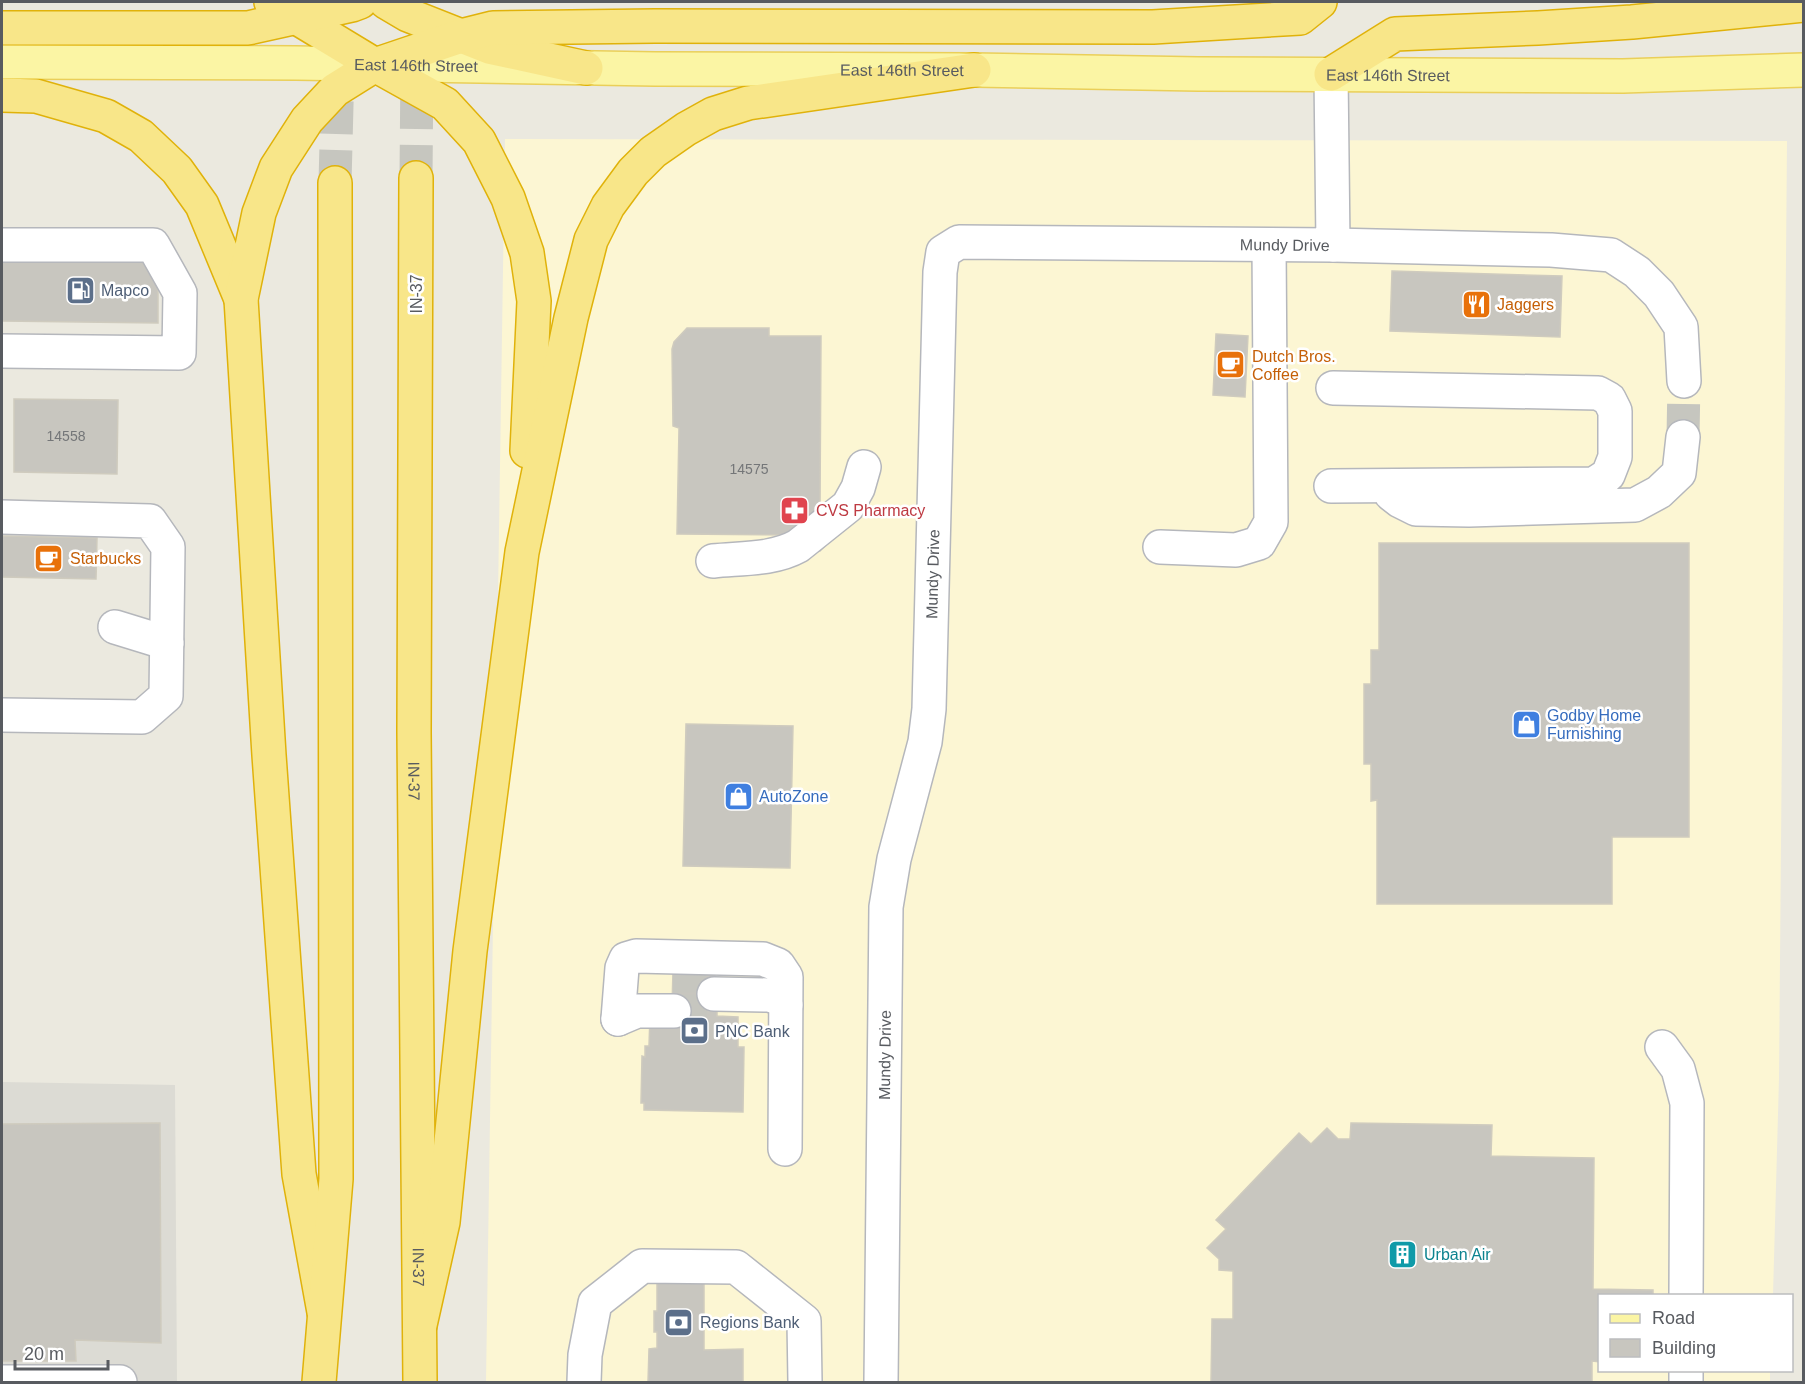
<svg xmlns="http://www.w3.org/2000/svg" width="1805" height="1384" font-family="Helvetica,sans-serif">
<rect width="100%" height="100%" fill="#ebe9df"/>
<path fill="#fcf6d3" d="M 505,139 L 1787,141 L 1779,1078 L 1773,1295 L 1600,1296 L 1600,1370 L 1770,1371 L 1770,1382 L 486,1382 Z"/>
<path fill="#dcdbd4" d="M 2,1082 L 175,1085 L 177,1382 L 2,1382 Z"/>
<path fill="#c8c6bf" stroke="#cfcbbe" stroke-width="1.5" d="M 2,257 L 158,259 L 158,323 L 2,321 Z
M 1392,271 L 1562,276 L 1560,337 L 1390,331 Z
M 687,328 L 769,328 L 769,336 L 821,336 L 820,510 L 836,535 L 820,551 L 801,532 L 798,535 L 677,534 L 679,428 L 673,426 L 672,349 L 674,342 Z
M 1216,334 L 1248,336 L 1245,397 L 1213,395 Z
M 14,399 L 118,400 L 117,474 L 14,472 Z
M 2,536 L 97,538 L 96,579 L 2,577 Z
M 1379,543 L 1689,543 L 1689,837 L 1612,837 L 1612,904 L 1377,904 L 1377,800 L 1371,801 L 1371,764 L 1364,764 L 1364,684 L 1371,684 L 1371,650 L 1379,650 Z
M 686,724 L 793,726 L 790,868 L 683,866 Z
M 673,970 L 715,972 L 713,1008 L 717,1008 L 717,1016 L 738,1017 L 738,1047 L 744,1047 L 743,1112 L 644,1110 L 644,1103 L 641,1103 L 642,1056 L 645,1057 L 645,1046 L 649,1046 L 650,1016 L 672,1008 Z
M 160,1123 L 161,1343 L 75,1340 L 76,1361 L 2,1361 L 2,1124 Z
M 1351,1123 L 1492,1125 L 1491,1156 L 1594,1158 L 1593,1289 L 1653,1290 L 1653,1296 L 1600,1296 L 1600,1362 L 1592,1361 L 1592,1382 L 1211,1382 L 1212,1319 L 1233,1319 L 1233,1271 L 1219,1270 L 1219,1259 L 1207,1248 L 1226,1229 L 1216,1220 L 1299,1133 L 1311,1144 L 1327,1128 L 1338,1139 L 1350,1139 Z
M 657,1280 L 704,1280 L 704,1350 L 743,1349 L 743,1382 L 648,1382 L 649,1349 L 657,1348 L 657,1332 L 654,1332 L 654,1311 L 657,1311 Z"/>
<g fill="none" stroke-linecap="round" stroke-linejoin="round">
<path stroke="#c6c6bf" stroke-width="33" stroke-dasharray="33 16" stroke-linecap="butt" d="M 1683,437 L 1684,381
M 673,976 L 714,976
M 674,1011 L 717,1011"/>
<path stroke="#c6c6bf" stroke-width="33" stroke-dasharray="33 16" stroke-linecap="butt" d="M 416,178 L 417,63
M 335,183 L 338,66"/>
<defs>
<g id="minor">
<path d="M 2,245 L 153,245 L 180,293 L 179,353 L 2,351"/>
<path d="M 1333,245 L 1551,250 L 1611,255 L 1637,272 L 1659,294 L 1681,327 L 1684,381"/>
<path d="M 1331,486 L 1594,484 L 1608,475 L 1615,457 L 1615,411 L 1609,399 L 1598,393 L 1333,388"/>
<path d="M 1390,491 L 1391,494 L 1400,501 L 1416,509 L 1469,510 L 1635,505 L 1659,492 L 1679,473 L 1683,437"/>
<path d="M 2,517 L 150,521 L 168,547 L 166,696 L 142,717 L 2,715"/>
<path d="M 1160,547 L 1236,550 L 1259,543 L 1271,522 L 1269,245"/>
<path d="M 713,561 C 740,558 773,560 798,546 L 848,506 L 858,488 L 864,467"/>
<path d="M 115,627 L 167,643"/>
<path d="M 714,994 L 769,995 L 779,998 L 786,1005"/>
<path d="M 618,1019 L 622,968 L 626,959 L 636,956 L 763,959 L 778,965 L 786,977 L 785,1149"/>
<path d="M 618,1019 L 637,1011 L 674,1011"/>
<path d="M 1662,1047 L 1678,1069 L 1687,1103 L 1686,1296"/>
<path d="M 2,1382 L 120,1382"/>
<path d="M 584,1382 L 585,1355 L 595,1303 L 642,1266 L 736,1267 L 804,1321 L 805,1382"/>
<path id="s1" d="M 881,1382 L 886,907 L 894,859 L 925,742 L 929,709 L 940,272 L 943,252 L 959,242 L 1333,245 L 1331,74"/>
<path d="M 1686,1382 L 1686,1370"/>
</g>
<g id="major">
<path id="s2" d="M 2,62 L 296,63 L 655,69 L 974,70 L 1198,74 L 1623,76 L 1804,70"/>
</g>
<g id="highway">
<path d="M 271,2 L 375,65 L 445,104 L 479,141 L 508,198 L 527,253 L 534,301 L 527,451"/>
<path d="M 386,2 L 408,15 L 489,47 L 586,68"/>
<path d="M 2,28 L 248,28 L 352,5 L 360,2"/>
<path d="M 1331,74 L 1395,34 L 1538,28 L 1632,22 L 1804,5"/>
<path d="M 2,95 L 36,96 L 106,116 L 141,136 L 177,170 L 202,205 L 241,299"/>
<path id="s3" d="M 416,178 L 414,732 L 420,1382"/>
<path d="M 324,1312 L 299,1174 L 269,755 L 241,299 L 259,213 L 276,168 L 307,120 L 335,90 L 375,65 L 461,36 L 493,28 L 655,26 L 1153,27 L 1300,18 L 1320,2"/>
<path d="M 420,1325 L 443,1222 L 470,951 L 522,552 L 571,318 L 591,240 L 608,206 L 633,172 L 653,152 L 686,129 L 713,114 L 748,103 L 974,70"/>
<path d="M 319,1382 L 336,1179 L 335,183"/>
</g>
</defs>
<use href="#minor" stroke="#b5b7bc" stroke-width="36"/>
<use href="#major" stroke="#eacf59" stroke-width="36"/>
<use href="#highway" stroke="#e0b20a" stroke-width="36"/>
<use href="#minor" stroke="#fff" stroke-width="33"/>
<use href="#major" stroke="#fbf5a4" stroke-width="33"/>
<use href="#highway" stroke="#f8e689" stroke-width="33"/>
</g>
<defs>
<symbol id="fuel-square" viewBox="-11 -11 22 22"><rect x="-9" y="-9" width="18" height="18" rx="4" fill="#5c6f8a" stroke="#fff"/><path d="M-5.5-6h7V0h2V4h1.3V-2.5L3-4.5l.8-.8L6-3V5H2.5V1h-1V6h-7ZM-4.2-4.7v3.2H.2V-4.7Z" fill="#fff"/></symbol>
<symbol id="restaurant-square" viewBox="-11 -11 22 22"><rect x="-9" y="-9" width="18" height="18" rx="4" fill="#e8710a" stroke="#fff"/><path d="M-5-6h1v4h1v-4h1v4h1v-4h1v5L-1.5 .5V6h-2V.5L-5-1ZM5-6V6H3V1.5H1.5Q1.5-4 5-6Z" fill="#fff"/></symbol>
<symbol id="cafe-square" viewBox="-11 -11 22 22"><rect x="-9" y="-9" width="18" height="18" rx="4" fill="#e8710a" stroke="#fff"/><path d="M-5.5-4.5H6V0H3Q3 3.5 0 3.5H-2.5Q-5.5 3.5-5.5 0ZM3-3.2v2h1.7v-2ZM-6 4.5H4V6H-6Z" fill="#fff"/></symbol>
<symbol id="pharmacy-square" viewBox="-11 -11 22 22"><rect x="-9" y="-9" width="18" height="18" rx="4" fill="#e0444e" stroke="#fff"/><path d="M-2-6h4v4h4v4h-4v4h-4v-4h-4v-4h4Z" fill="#fff"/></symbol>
<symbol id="shop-square" viewBox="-11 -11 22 22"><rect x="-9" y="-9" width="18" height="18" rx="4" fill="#3f7fe0" stroke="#fff"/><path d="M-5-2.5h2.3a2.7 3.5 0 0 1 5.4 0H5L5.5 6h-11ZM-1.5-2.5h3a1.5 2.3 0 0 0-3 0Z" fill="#fff"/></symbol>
<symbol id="bank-square" viewBox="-11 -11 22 22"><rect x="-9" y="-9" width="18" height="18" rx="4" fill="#5c6f8a" stroke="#fff"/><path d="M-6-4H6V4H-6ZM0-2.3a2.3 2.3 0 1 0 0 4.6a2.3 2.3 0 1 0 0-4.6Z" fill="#fff"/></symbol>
<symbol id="building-square" viewBox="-11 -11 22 22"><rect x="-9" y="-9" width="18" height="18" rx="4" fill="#0f9aa8" stroke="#fff"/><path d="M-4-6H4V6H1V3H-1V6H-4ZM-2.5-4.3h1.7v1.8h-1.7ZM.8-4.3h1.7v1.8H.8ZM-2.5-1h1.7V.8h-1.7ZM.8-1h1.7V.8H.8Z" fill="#fff"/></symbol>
</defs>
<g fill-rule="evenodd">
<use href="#fuel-square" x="64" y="274" width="33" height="33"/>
<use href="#restaurant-square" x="1460" y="288" width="33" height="33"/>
<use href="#cafe-square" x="1214" y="348" width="33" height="33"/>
<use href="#pharmacy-square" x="778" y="494" width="33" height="33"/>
<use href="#cafe-square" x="32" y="542" width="33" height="33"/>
<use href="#shop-square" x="1510" y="708" width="33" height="33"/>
<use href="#shop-square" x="722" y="780" width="33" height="33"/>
<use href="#bank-square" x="678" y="1014" width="33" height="33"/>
<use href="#building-square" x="1386" y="1238" width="33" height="33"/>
<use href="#bank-square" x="662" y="1306" width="33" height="33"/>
</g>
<g text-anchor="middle" stroke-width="5" stroke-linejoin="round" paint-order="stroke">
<g font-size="14" fill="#747678">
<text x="66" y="441">14558</text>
<text x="749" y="474">14575</text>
</g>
<g font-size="16" fill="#585b60" stroke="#fff">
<text dy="6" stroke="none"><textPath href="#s2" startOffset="414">East 146th Street</textPath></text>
<text dy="6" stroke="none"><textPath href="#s2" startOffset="900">East 146th Street</textPath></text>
<text dy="6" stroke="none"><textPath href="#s2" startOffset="1386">East 146th Street</textPath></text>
<text dy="6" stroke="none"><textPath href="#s1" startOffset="1480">Mundy Drive</textPath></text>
<text transform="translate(416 294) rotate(-90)" y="6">IN-37</text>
<text dy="6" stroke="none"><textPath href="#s1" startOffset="813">Mundy Drive</textPath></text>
<text dy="6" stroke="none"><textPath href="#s3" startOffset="603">IN-37</textPath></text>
<text dy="6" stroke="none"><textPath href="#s1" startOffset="327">Mundy Drive</textPath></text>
<text dy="6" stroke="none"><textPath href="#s3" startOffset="1089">IN-37</textPath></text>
</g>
<g font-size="16" fill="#4e5e75" stroke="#fff" text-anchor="start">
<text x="101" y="296">Mapco</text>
<text x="715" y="1037">PNC Bank</text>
<text x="700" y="1328">Regions Bank</text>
</g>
<g font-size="16" fill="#c56008" stroke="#fff" text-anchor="start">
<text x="1497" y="310">Jaggers</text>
<text x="1252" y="362">Dutch Bros.<tspan x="1252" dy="18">Coffee</tspan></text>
<text x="70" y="564">Starbucks</text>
</g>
<g font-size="16" fill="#be3a42" stroke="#fff" text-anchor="start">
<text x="816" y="516">CVS Pharmacy</text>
</g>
<g font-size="16" fill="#366cbe" stroke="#fff" text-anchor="start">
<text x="1547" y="721">Godby Home<tspan x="1547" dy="18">Furnishing</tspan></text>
<text x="759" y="802">AutoZone</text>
</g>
<g font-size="16" fill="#0d838f" stroke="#fff" text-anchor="start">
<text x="1424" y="1260">Urban Air</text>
</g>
</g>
<rect width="1805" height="1384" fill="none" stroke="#585b60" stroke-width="6"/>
<rect x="1598" y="1294" width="195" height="78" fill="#ffffff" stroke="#bcbdbf" stroke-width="1.5"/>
<rect x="1610" y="1314" width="30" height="9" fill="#fbf5a4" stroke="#bcbdbf" stroke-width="1.5"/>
<text x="1652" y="1324" font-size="18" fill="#585b60">Road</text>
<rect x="1610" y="1339" width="30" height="18" fill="#c8c6bf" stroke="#bcbdbf" stroke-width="1.5"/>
<text x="1652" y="1354" font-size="18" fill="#585b60">Building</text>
<path d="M15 1360v9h93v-9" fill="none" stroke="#585b60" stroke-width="3"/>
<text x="24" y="1360" font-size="18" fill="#585b60" stroke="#ffffff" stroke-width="4.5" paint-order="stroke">20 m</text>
</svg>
